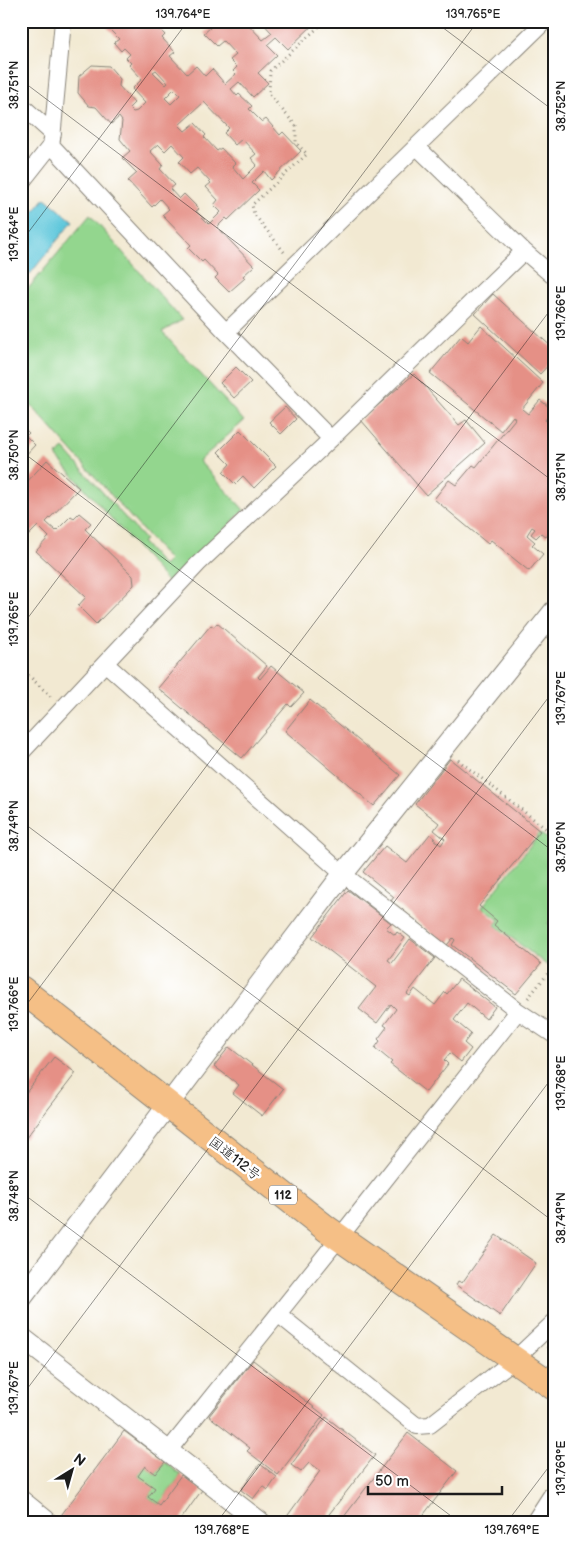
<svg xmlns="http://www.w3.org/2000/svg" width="575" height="1543" font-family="'Balsamiq Sans','Klee One',sans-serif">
<rect width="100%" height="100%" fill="#fff"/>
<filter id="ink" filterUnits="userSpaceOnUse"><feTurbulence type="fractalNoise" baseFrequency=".02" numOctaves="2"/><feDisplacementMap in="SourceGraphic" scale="10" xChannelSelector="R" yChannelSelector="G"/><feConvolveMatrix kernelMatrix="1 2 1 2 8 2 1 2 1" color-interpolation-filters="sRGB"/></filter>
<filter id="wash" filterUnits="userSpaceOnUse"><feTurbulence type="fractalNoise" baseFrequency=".0096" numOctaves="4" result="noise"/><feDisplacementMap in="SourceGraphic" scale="20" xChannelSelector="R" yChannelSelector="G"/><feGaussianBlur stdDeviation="1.12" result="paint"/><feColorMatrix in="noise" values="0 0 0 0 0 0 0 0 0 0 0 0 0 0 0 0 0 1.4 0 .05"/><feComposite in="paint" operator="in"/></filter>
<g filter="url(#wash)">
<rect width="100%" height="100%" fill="#f2e9d2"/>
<path fill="#93d68e" stroke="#587955" d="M 90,215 L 182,320 L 162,332 L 244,421 L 199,461 L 244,510 L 170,585 L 56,456 L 64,449 L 145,540 L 142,542 L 163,566 L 169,560 L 21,394 L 21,297 Z
M 540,833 L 554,844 L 554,916 L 548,923 L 554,928 L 554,958 L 548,966 L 495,925 L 499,920 L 482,907 Z
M 165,1462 L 181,1475 L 159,1505 L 148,1497 L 154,1489 L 138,1476 L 145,1466 L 155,1474 Z"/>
<path fill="#5fc7db" stroke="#3e727c" d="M 45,198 L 73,221 L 30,274 L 21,267 L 21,228 Z"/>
<g id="blocks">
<path fill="#e59086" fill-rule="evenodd" d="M 111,21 L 152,21 L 165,35 L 162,38 L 175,52 L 170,56 L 187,74 L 196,66 L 205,76 L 212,69 L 225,84 L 236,74 L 233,71 L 237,67 L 230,60 L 236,55 L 223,41 L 217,46 L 204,33 L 210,28 L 204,21 L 245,21 L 263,40 L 272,33 L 261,21 L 317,21 L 288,49 L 276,37 L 267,45 L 277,55 L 258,73 L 268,83 L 253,97 L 239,82 L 231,89 L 237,96 L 239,94 L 252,106 L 249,109 L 262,122 L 266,119 L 280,135 L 283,132 L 301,151 L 271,180 L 264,171 L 252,183 L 259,190 L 228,220 L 226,218 L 217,227 L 254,266 L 243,276 L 245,278 L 229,292 L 215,278 L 218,275 L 204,260 L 202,262 L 188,248 L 191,245 L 162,215 L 169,209 L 160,199 L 152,207 L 128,181 L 137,173 L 122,158 L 130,151 L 120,139 L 122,121 L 119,117 L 111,124 L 96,107 L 89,106 L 78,93 L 79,76 L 92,65 L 109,66 L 120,79 L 119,86 L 134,103 L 129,108 L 133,112 L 137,111 L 145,103 L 132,89 L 142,79 L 129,65 L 131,63 L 126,58 L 130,54 L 124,48 L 121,51 L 114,43 L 119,39 L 106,26 ZM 156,70 L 168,83 L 166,85 L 153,72 ZM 174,89 L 180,95 L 171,104 L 165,98 ZM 204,102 L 229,128 L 224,133 L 235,145 L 242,139 L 256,154 L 251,158 L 257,165 L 243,179 L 232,166 L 235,163 L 221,148 L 217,151 L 204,137 L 206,135 L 195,123 L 185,131 L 179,125 ZM 158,144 L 165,151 L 172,144 L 184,157 L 179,162 L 190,174 L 197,168 L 211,183 L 206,187 L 218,200 L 214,205 L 221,212 L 209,224 L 196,211 L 199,209 L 184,194 L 179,199 L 170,189 L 175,185 L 160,169 L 163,165 L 150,151 Z
M 493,294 L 554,349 L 554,359 L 540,374 L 475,314 Z
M 481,326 L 543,383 L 522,409 L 528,414 L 540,400 L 553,410 L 545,420 L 554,427 L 554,527 L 546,537 L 541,533 L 536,538 L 531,534 L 535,529 L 532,527 L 527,535 L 535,542 L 532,545 L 543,554 L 529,571 L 491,540 L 488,544 L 434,499 L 449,480 L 456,485 L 473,465 L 476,467 L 515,419 L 513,416 L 501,431 L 430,373 L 461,336 L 468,342 Z
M 236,367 L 251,382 L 234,398 L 220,383 Z
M 414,374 L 459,425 L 466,420 L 485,443 L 426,495 L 361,420 Z
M 285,407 L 296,419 L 281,434 L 269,422 Z
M 21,425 L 29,433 L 26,436 L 35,445 L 21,460 Z
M 240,430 L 276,466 L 254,488 L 243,476 L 235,484 L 223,472 L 230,464 L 218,452 Z
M 47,460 L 79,488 L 46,522 L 56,531 L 71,516 L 74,518 L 79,513 L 91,523 L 85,529 L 133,576 L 134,585 L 96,624 L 78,606 L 86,597 L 36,551 L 49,537 L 38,526 L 21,543 L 21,506 L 28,498 L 21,492 L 21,480 L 25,484 Z
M 217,623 L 267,666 L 258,677 L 260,679 L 271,666 L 304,693 L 291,707 L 288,704 L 242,758 L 158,688 L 211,625 L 214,627 Z
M 310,700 L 400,775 L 374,806 L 285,731 Z
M 450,759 L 540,831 L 479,906 L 497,921 L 494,925 L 541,964 L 516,994 L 452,945 L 455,940 L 453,938 L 447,945 L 391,901 L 394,897 L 363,872 L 385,846 L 407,863 L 430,834 L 435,838 L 433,839 L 441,845 L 445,839 L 434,830 L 439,823 L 415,804 Z
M 348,890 L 391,923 L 386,928 L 395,935 L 397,932 L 405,938 L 388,960 L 392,963 L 410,939 L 435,958 L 407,994 L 410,996 L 415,989 L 435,1005 L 445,992 L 447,994 L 459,979 L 495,1007 L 486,1019 L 467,1003 L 454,1020 L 471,1034 L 464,1043 L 471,1049 L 461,1062 L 450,1053 L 444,1060 L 448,1064 L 426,1092 L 390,1064 L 392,1062 L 375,1048 L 380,1041 L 378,1039 L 387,1027 L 384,1025 L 396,1009 L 391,1004 L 377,1023 L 359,1009 L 376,987 L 312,937 Z
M 229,1047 L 283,1089 L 262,1116 L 233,1093 L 239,1085 L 214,1066 Z
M 54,1057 L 76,1073 L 25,1139 L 21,1136 L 21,1099 Z
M 496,1235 L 536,1263 L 500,1316 L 456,1285 L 458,1281 L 462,1283 Z
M 554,1338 L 554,1352 L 547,1347 Z
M 253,1360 L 324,1415 L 278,1475 L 247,1451 L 250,1448 L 209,1416 Z
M 326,1417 L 375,1455 L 323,1522 L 283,1522 L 320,1471 L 309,1463 L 301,1472 L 291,1465 Z
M 124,1431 L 165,1462 L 155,1474 L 145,1466 L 138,1476 L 155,1488 L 148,1497 L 159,1505 L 181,1475 L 202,1490 L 179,1522 L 56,1522 Z
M 408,1433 L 457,1471 L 418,1522 L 340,1522 Z
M 260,1464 L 277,1477 L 268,1490 L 263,1486 L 253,1499 L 241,1490 Z"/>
</g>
</g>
<g filter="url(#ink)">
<use href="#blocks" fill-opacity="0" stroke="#878277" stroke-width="1"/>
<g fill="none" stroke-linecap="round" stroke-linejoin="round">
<defs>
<path id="minor" d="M 21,105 L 53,134
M 51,145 L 226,332 L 331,439
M 417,147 L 524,251 L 554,277
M 21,183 L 51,145 L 52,139 L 63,21
M 226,332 L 545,21
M 106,664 L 343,874 L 518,1011 L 554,1035
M 21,753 L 198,564 L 331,439 L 524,251
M 278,1314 L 417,1426 L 430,1425 L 515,1359 L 554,1322
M 169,1450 L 339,1238 L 518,1011
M 21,1498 L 47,1519
M 534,1522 L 554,1491"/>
<path id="tertiary" d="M 21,1299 L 343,874 L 554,611
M 21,1337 L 260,1522"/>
<path id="trunk" d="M 21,989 L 327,1229 L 554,1387"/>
</defs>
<use href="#minor" stroke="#878277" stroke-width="18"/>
<use href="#tertiary" stroke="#878277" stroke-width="22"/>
<use href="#trunk" stroke="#878277" stroke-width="28"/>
<path stroke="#878277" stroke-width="3" stroke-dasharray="1 4" stroke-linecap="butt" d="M 284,252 L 254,214 L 252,205 L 307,154 L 296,143 L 296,126 L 269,94 L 270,71 L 323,23
M 21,668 L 52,698
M 458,760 L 554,835
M 528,998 L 554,966"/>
<use href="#minor" stroke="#fff" stroke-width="16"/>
<use href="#tertiary" stroke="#fff" stroke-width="20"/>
<use href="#trunk" stroke="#f5bf86" stroke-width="26"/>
</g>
</g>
<path fill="none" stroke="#1c1c1c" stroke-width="1" stroke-opacity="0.45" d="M 434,21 L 554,111M 21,80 L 554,482M 21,242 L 188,21M 21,451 L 554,852M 21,627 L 478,21M 21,821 L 554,1222M 21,1012 L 554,305M 21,1192 L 459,1522M 21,1397 L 554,690M 217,1522 L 554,1075M 507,1522 L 554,1460"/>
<g text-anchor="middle" stroke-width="5" stroke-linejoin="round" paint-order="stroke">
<rect fill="#fff" stroke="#606060" stroke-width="1" x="269" y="1185.5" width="28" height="19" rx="4"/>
<g font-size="12" font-weight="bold" fill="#1c1c1c">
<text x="283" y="1199">112</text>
</g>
<g font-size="14" fill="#1c1c1c" stroke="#fff">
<text transform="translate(235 1158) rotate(38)" y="5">国道112号</text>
</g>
</g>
<rect width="575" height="1543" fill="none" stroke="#fff" stroke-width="55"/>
<g transform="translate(72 1470) rotate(37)" stroke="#ffffff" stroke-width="4" paint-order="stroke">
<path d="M0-4L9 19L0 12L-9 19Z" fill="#1c1c1c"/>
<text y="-8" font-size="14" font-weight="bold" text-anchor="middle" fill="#1c1c1c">N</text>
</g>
<path d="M368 1486v8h134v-8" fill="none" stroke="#1c1c1c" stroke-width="2.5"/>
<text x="375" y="1486" font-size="15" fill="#1c1c1c" stroke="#ffffff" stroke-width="4" paint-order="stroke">50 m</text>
<rect x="28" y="28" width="520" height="1488" fill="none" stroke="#1c1c1c" stroke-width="2"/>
<g font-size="12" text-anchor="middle" fill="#1c1c1c">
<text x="183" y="18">139.764°E</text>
<text x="473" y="18">139.765°E</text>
<text transform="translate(14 85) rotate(-90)" y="4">38.751°N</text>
<text transform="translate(561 106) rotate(-90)" y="4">38.752°N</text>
<text transform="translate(14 234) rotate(-90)" y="4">139.764°E</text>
<text transform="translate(561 313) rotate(-90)" y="4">139.766°E</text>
<text transform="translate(14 455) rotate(-90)" y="4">38.750°N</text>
<text transform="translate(561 477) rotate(-90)" y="4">38.751°N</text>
<text transform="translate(14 619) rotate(-90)" y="4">139.765°E</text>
<text transform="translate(561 698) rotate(-90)" y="4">139.767°E</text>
<text transform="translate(14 826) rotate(-90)" y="4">38.749°N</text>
<text transform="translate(561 847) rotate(-90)" y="4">38.750°N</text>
<text transform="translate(14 1004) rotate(-90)" y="4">139.766°E</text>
<text transform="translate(561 1083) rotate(-90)" y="4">139.768°E</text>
<text transform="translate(14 1196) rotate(-90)" y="4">38.748°N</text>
<text transform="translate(561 1218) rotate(-90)" y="4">38.749°N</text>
<text transform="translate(14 1388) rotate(-90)" y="4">139.767°E</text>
<text transform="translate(561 1468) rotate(-90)" y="4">139.769°E</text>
<text x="222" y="1534">139.768°E</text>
<text x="512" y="1534">139.769°E</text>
</g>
</svg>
